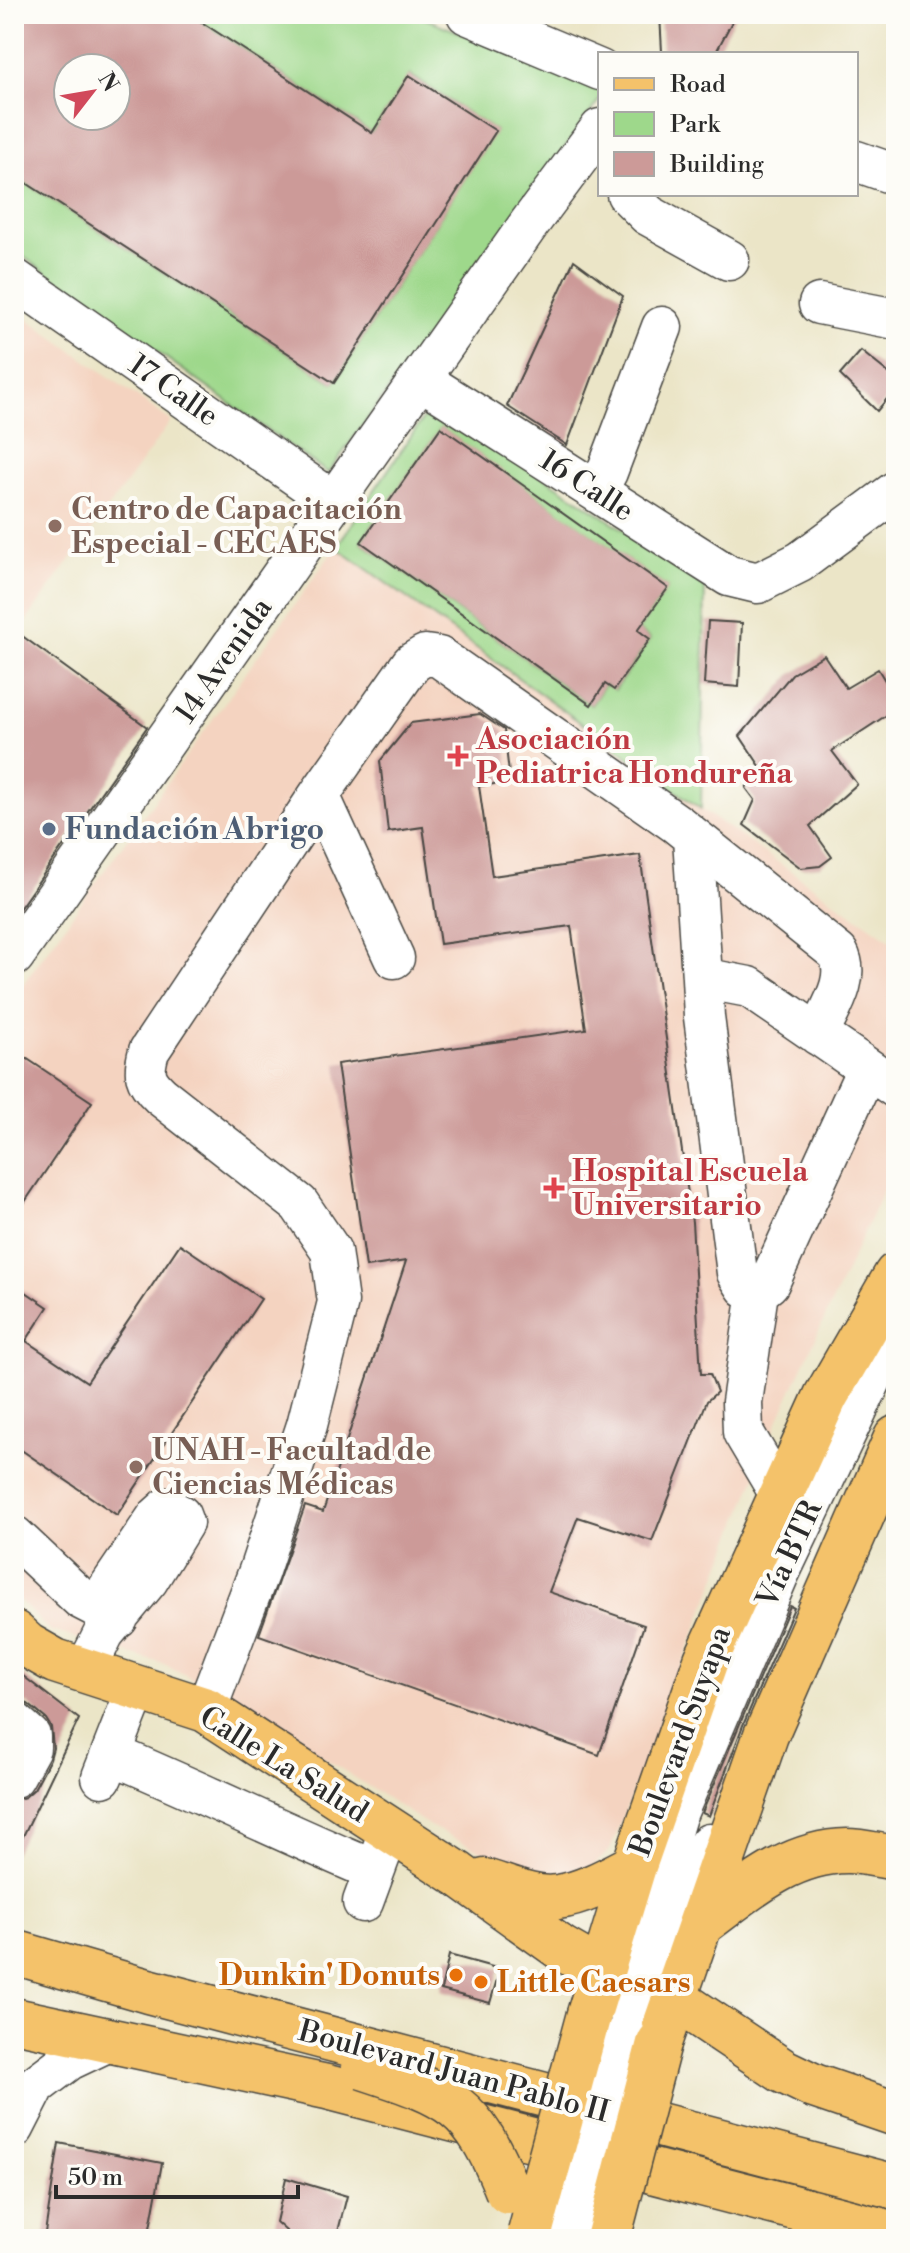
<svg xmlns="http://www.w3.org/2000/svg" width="910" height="2253" font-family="'Libre Bodoni',serif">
<rect width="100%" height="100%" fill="#fdfcf7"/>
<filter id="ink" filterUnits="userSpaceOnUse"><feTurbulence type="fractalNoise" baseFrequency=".0125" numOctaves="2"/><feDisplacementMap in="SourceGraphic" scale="16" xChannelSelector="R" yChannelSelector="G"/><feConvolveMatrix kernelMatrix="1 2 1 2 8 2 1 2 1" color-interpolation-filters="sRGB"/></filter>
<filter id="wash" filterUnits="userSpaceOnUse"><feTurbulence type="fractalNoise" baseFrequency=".006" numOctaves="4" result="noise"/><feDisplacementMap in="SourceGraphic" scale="32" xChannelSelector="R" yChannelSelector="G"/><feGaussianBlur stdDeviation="1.8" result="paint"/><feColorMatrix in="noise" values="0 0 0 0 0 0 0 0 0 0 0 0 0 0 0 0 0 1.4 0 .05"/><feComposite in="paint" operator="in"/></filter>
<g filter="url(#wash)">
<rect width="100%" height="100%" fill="#ebe5c7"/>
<path fill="#f4d3c0" d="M 14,309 L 171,421 L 14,638 Z
M 336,547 L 701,809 L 896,944 L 896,1162 L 776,1425 L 610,1850 L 583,1875 L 551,1880 L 485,1853 L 430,1826 L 255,1713 L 167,1665 L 49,1630 L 14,1595 L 14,997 Z"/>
<path fill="#9ed88b" stroke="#64825b" stroke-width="2" fill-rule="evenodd" d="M 189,14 L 414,14 L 600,89 L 600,99 L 328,473 L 14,250 L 14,175 L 334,383 L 495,131 L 410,75 L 372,133 Z
M 433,404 L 705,583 L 701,809 L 336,547 ZM 441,428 L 667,588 L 638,630 L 650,639 L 615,690 L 605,684 L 591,705 L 361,542 Z"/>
<g id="blocks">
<path fill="#cc9a98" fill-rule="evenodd" d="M 14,14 L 189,14 L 372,133 L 409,75 L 496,131 L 334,383 L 14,175 ZM 68,68 L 116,68 L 116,116 L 68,116 Z
M 660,14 L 736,14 L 715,54 L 662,52 Z
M 574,260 L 623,296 L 567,445 L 507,406 Z
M 861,351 L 896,379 L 896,388 L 877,411 L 840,375 Z
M 441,427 L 668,588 L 638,630 L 650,639 L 614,690 L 605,684 L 591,705 L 361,542 Z
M 708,621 L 742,623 L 739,687 L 704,684 Z
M 14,630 L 147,727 L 14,916 Z
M 824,655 L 846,688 L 878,669 L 896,699 L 896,709 L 832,751 L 857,784 L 810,826 L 832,857 L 820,866 L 801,868 L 744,825 L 755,800 L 746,788 L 760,766 L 740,736 L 792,674 Z
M 480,714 L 504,730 L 510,782 L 479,786 L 492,876 L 640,855 L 692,1222 L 701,1374 L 710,1374 L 717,1392 L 707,1401 L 652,1541 L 578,1517 L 549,1592 L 644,1625 L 599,1755 L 259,1635 L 305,1506 L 323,1512 L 406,1261 L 366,1267 L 337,1064 L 586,1029 L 571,926 L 440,944 L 423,827 L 388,832 L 380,761 L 411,723 Z
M 14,1050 L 92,1102 L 14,1218 Z
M 180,1244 L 261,1299 L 117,1515 L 14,1445 L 14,1284 L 48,1307 L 26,1341 L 87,1382 Z
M 790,1606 L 794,1608 L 743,1725 L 709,1816 L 702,1813 Z
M 14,1669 L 79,1719 L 14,1855 L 14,1800 L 25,1797 L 34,1789 L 50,1759 L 53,1748 L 51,1727 L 46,1719 L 28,1704 L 14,1700 Z
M 449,1955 L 500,1969 L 490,2003 L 441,1990 Z
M 59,2143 L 162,2163 L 148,2239 L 44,2239 Z
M 286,2178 L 347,2196 L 336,2239 L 295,2239 L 276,2222 Z"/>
</g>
</g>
<g filter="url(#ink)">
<use href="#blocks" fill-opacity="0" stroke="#484742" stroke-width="2"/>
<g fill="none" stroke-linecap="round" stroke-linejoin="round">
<defs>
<path id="minor" d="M 467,14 L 600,70
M 856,161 L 896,175
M 627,194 L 648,215 L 729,260
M 14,279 L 334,502
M 819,304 L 896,319
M 420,379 L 729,576 L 758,583 L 800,562 L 896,491
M 597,491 L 607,472 L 662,327
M 319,795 L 394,958
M 693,837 L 702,978
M 14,956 L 529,224 L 600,129
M 758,1292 L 746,1287 L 737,1273 L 704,1017 L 702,978 L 749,987 L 896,1088
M 781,1496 L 743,1432 L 742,1402 L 758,1292 L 769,1283 L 867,1069
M 14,1536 L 81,1599 L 118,1618
M 85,1671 L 104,1633 L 148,1580 L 183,1523 L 180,1515 L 167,1508 L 157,1517 L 96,1607
M 206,1710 L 259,1571 L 307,1425 L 338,1302 L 331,1251 L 299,1204 L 161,1096 C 144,1080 143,1073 149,1051 L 319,795 L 412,663 L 425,655 L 439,657 L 677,824 L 838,953 C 852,979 829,1010 818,1035
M 14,1722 L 30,1736 L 30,1748 L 14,1777
M 111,1754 C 199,1791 285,1833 373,1870
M 102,1777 L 137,1688
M 363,1902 L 384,1845
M 644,1967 L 673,1927 L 709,1844
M 625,2034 L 644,1967 L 644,1921 L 676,1816 L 778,1576 L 896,1328
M 14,2128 L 36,2085 L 69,2060 L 111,2040"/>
<path id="major" d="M 14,1633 L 27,1645 L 55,1661 L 206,1710 L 458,1874 L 561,1948 L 601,1971
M 484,1881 C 505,1887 535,1901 558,1897 C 583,1894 611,1878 634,1866
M 701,1924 C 746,1891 788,1852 847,1851 C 863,1851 880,1856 896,1858
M 14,1952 L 148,1991 L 896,2187
M 674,1998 L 783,2071 L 814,2086 L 896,2114
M 589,2014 L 634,1866 L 706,1660 L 826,1396 L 896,1275
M 14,2020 L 327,2087 L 896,2234
M 659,2043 L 766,1735 L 896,1438"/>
</defs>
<use href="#minor" stroke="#484742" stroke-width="43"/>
<use href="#major" stroke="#484742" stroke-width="47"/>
<use href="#minor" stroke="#fff" stroke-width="40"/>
<use href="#major" stroke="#f4c26a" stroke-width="44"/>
<defs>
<path id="minor-bridge" d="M 570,2239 L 625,2034"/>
<path id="major-bridge" d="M 363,2067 C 451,2096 472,2102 508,2192
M 530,2233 L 589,2014
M 608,2239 L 659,2043"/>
</defs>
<use href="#minor-bridge" stroke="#484742" stroke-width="43" stroke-linecap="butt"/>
<use href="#major-bridge" stroke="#484742" stroke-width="47" stroke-linecap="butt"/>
<use href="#minor-bridge" stroke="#fff" stroke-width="40"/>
<use href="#major-bridge" stroke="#f4c26a" stroke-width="44"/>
</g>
</g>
<g fill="#8d6e63" stroke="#fdfcf7" stroke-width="3">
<circle cx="55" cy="526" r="8"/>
<circle cx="136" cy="1467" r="8"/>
</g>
<g fill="#e0444e" stroke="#fdfcf7" stroke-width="3">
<path d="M454 744h8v8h8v8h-8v8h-8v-8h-8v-8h8z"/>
<path d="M550 1176h8v8h8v8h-8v8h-8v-8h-8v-8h8z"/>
</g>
<circle fill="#5c6f8a" stroke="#fdfcf7" stroke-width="3" cx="49" cy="829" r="8"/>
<g fill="#e8710a" stroke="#fdfcf7" stroke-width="3">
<circle cx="456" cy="1975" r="8"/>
<circle cx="481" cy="1982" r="8"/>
</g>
<g text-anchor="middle" stroke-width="8" stroke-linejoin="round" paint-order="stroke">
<g font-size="30" fill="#2b2b2b" stroke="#fdfcf7">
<text transform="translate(174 390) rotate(35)" y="10">17 Calle</text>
<text transform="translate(587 485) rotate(33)" y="10">16 Calle</text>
<text transform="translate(223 660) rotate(-55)" y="10">14 Avenida</text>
<text transform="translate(789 1554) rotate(-65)" y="10">Vía BTR</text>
<text transform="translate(680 1741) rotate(-70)" y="10">Boulevard Suyapa</text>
<text transform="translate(284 1764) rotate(32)" y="10">Calle La Salud</text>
<text transform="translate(454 2071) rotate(15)" y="10">Boulevard Juan Pablo II</text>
</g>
<g font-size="30" font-weight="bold" fill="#785e54" stroke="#fdfcf7" text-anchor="start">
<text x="71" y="519">Centro de Capacitación<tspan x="71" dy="34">Especial - CECAES</tspan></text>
<text x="152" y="1460">UNAH - Facultad de<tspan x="152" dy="34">Ciencias Médicas</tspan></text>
</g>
<g font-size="30" font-weight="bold" fill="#be3a42" stroke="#fdfcf7" text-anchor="start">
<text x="476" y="749">Asociación<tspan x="476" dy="34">Pediatrica Hondureña</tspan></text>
<text x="572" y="1181">Hospital Escuela<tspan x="572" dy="34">Universitario</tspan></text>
</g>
<g font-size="30" font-weight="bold" fill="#4e5e75" stroke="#fdfcf7" text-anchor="start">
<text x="65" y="839">Fundación Abrigo</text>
</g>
<g font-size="30" font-weight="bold" fill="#c56008" stroke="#fdfcf7" text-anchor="end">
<text x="440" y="1985">Dunkin' Donuts</text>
<text x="497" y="1992" text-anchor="start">Little Caesars</text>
</g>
</g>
<rect width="910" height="2253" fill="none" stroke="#fdfcf7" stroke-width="48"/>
<rect x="598" y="52" width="260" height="144" fill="#fdfcf7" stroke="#a9a8a5" stroke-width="2"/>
<rect x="614" y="78" width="40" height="12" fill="#f4c26a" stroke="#a9a8a5" stroke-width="2"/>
<text x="670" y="92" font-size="24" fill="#2b2b2b">Road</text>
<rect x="614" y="112" width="40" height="24" fill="#9ed88b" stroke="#a9a8a5" stroke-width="2"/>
<text x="670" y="132" font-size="24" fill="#2b2b2b">Park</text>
<rect x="614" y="152" width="40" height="24" fill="#cc9a98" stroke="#a9a8a5" stroke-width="2"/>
<text x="670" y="172" font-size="24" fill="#2b2b2b">Building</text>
<g transform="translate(92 92) rotate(59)"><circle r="38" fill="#fdfcf7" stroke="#a9a8a5" stroke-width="2"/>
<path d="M0-6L14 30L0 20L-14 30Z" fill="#d1495b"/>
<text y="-12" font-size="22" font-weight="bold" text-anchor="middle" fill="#2b2b2b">N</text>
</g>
<path d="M56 2185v12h242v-12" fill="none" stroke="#2b2b2b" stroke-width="4"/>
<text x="68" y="2185" font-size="24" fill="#2b2b2b" stroke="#fdfcf7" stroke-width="6" paint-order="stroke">50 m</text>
</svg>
